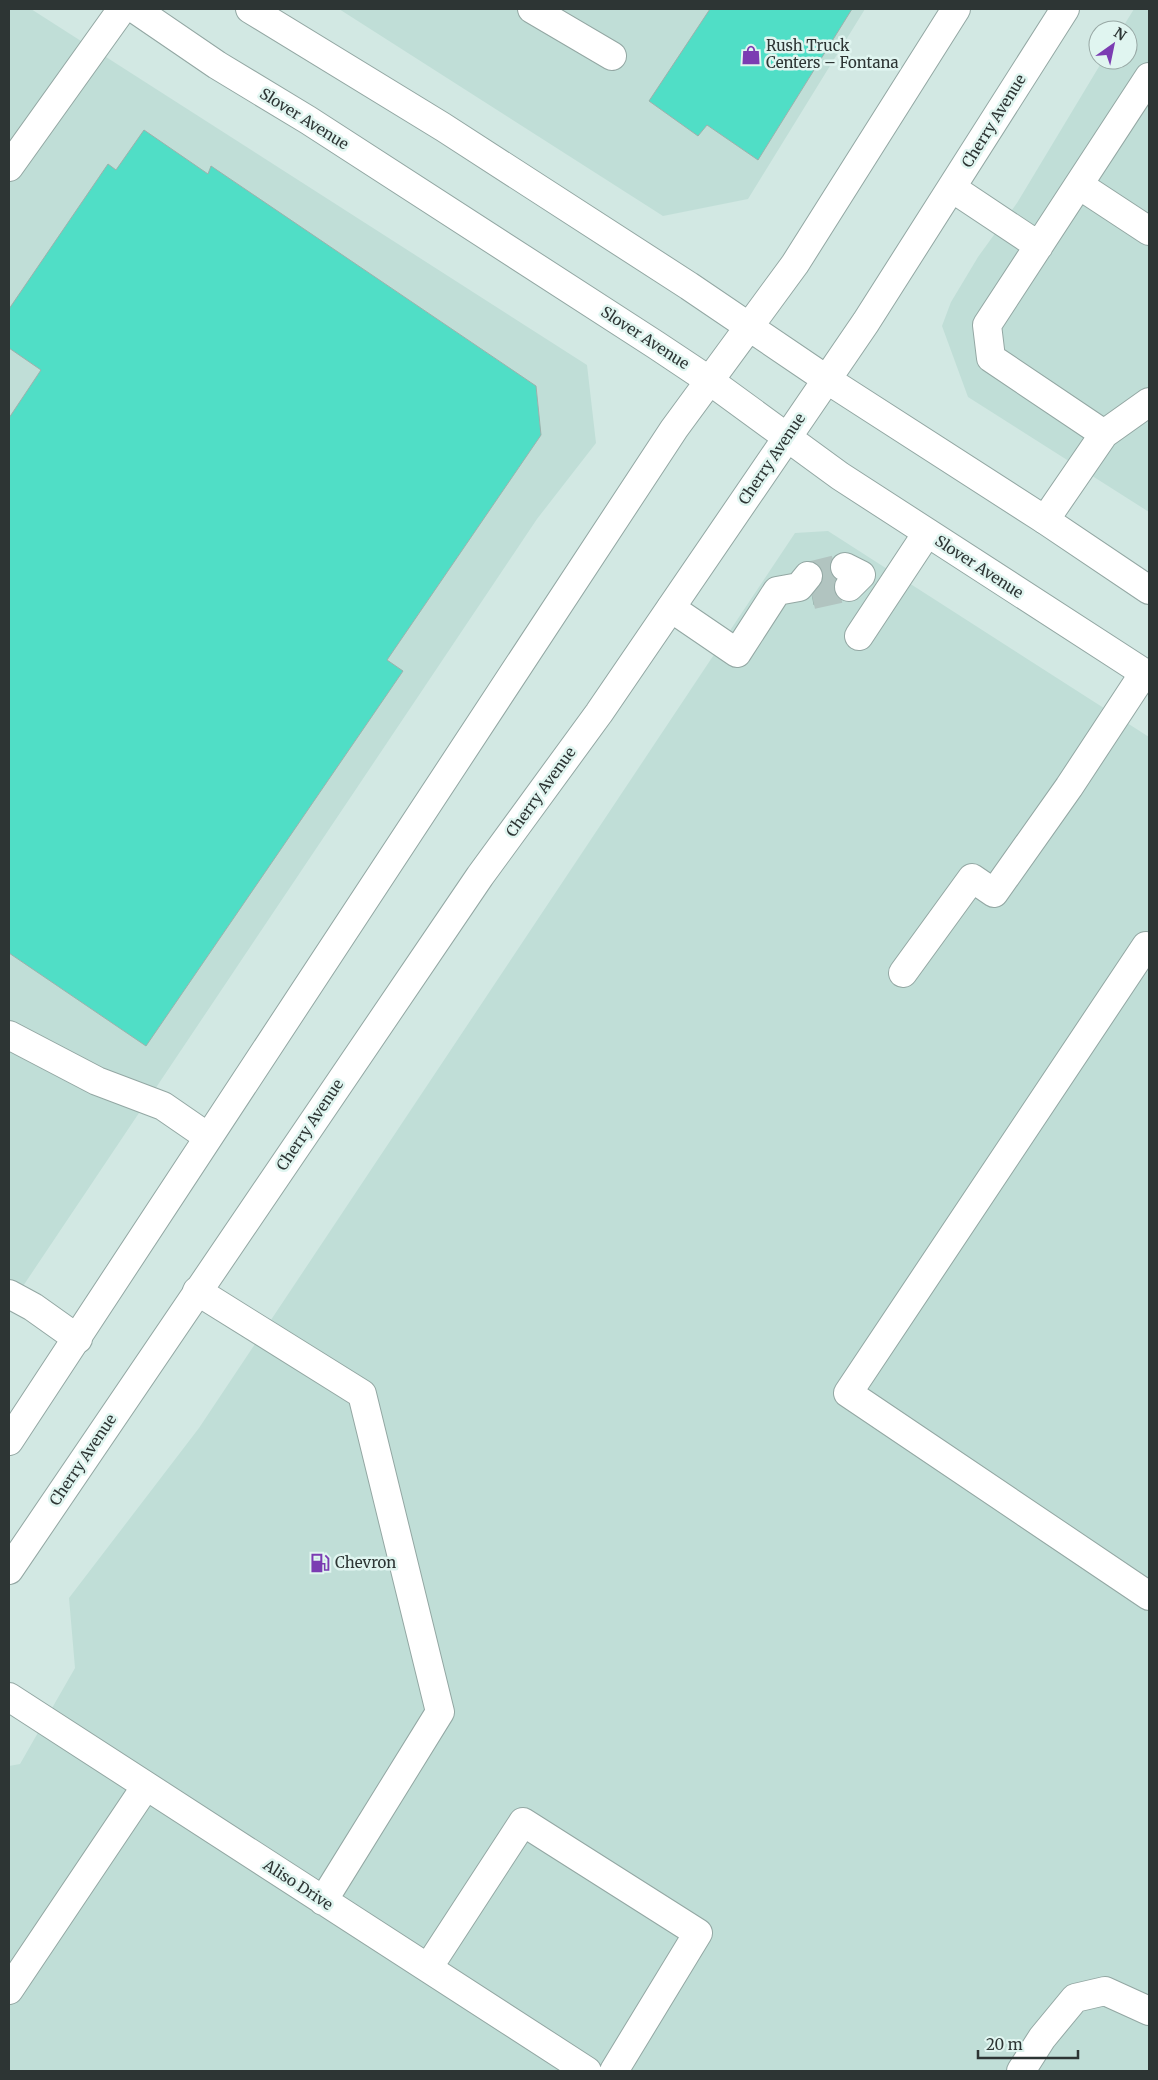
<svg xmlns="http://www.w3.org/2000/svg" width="1158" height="2080" font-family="Merriweather,serif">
<rect width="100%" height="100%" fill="#d2e8e3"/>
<path fill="#c0ded7" d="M 9,9 L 31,9 L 587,365 L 596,443 L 537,519 L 9,1307 Z
M 339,9 L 865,9 L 748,199 L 663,216 Z
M 1134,9 L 1149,9 L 1149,512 L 968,397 L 942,326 L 951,302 L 978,257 L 1017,203 L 1103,60 L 1128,60 L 1128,30 L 1121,30 Z
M 828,531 L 1149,737 L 1149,2071 L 9,2071 L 9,1766 L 20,1764 L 75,1668 L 69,1598 L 199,1428 L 795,533 Z"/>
<path fill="#50dec6" stroke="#9db1ac" d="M 710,9 L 852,9 L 758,160 L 707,125 L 698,136 L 649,101 Z
M 144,130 L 208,174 L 211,166 L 536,386 L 541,435 L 387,660 L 403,671 L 146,1046 L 9,953 L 9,418 L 41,370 L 9,348 L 9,309 L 108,164 L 116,170 Z
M 844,560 L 851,597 L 814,605 L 807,568 Z"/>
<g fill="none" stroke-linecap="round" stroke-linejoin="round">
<path stroke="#b1c4c0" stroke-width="28" stroke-dasharray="28 14" stroke-linecap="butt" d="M 808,576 L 845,567
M 812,595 L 849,587"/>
<defs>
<path id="minor" d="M 532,9 L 612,56
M 9,167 L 122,9
M 1079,185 L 1149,231
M 952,188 L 1039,246
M 1104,434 L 1149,402
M 1045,520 L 1104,434 L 991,358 L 987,325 L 1149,77
M 845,567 L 861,575 L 849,587
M 671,608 L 737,653 L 777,591 L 799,587 L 808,576
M 859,636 L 927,533
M 1146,946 L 848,1393 L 1149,1596
M 903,973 L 972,878 L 994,893 L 1069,787 L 1144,673
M 9,1035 L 97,1081 L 163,1106 L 208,1137
M 197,1291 L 362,1394 L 440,1712 L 323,1901
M 9,1294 L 33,1307 L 78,1339
M 9,1697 L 587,2071
M 428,1968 L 523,1822 L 698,1933 L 614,2071
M 9,1990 L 146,1786
M 1021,2071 L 1042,2038 L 1075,1998 L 1105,1991 L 1149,2011"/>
<path id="major" d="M 135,9 L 217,65 L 308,120 L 656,345 L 710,381 L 840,476 L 1149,676
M 250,9 L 443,127 L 689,286 L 826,379 L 1045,520 L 1149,590
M 9,1441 L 674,429 L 795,264 L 956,9
M 9,1570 L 480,876 L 599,713 L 866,322 L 1065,9"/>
</defs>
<use href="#minor" stroke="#93a7a3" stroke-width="30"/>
<use href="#major" stroke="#93a7a3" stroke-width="30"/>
<use href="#minor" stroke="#fff" stroke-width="28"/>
<use href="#major" stroke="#fff" stroke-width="28"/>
</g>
<defs>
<symbol id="shop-bare" viewBox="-9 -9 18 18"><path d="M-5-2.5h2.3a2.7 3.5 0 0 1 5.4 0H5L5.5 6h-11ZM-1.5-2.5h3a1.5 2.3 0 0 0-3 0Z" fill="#7b3cb2" stroke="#e0f5f0" stroke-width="2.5" paint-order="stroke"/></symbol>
<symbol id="fuel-bare" viewBox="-9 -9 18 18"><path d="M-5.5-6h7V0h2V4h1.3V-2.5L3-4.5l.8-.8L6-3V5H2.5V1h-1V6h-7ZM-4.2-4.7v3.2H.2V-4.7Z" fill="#7b3cb2" stroke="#e0f5f0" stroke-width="2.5" paint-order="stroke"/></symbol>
</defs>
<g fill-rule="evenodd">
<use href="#shop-bare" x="737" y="41" width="28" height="28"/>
<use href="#fuel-bare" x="306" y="1549" width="28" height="28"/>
</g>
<g text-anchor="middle" stroke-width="5" stroke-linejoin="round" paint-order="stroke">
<g font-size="15" fill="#2d3534" stroke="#e0f5f0" text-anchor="start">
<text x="766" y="51">Rush Truck<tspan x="766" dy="17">Centers – Fontana</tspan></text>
<text x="335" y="1568">Chevron</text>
</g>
<g font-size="15" fill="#2d3534" stroke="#e0f5f0">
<text transform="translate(304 119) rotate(32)" y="5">Slover Avenue</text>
<text transform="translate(994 121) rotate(-58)" y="5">Cherry Avenue</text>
<text transform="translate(645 338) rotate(33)" y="5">Slover Avenue</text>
<text transform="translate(772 459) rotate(-56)" y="5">Cherry Avenue</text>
<text transform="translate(979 567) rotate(33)" y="5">Slover Avenue</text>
<text transform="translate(541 792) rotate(-54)" y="5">Cherry Avenue</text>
<text transform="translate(310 1125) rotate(-56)" y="5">Cherry Avenue</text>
<text transform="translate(83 1460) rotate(-56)" y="5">Cherry Avenue</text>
<text transform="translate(298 1885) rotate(33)" y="5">Aliso Drive</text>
</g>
</g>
<rect width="1158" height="2080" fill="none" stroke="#2d3534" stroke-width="20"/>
<g transform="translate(1113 45) rotate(33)"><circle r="24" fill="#e0f5f0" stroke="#98a8a5"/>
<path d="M0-4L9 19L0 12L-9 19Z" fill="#7b3cb2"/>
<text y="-8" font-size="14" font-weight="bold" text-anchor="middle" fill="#2d3534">N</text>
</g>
<path d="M978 2050v8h100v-8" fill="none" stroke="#2d3534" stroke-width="2.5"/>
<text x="986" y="2050" font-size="15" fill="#2d3534" stroke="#e0f5f0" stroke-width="4" paint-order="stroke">20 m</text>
</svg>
